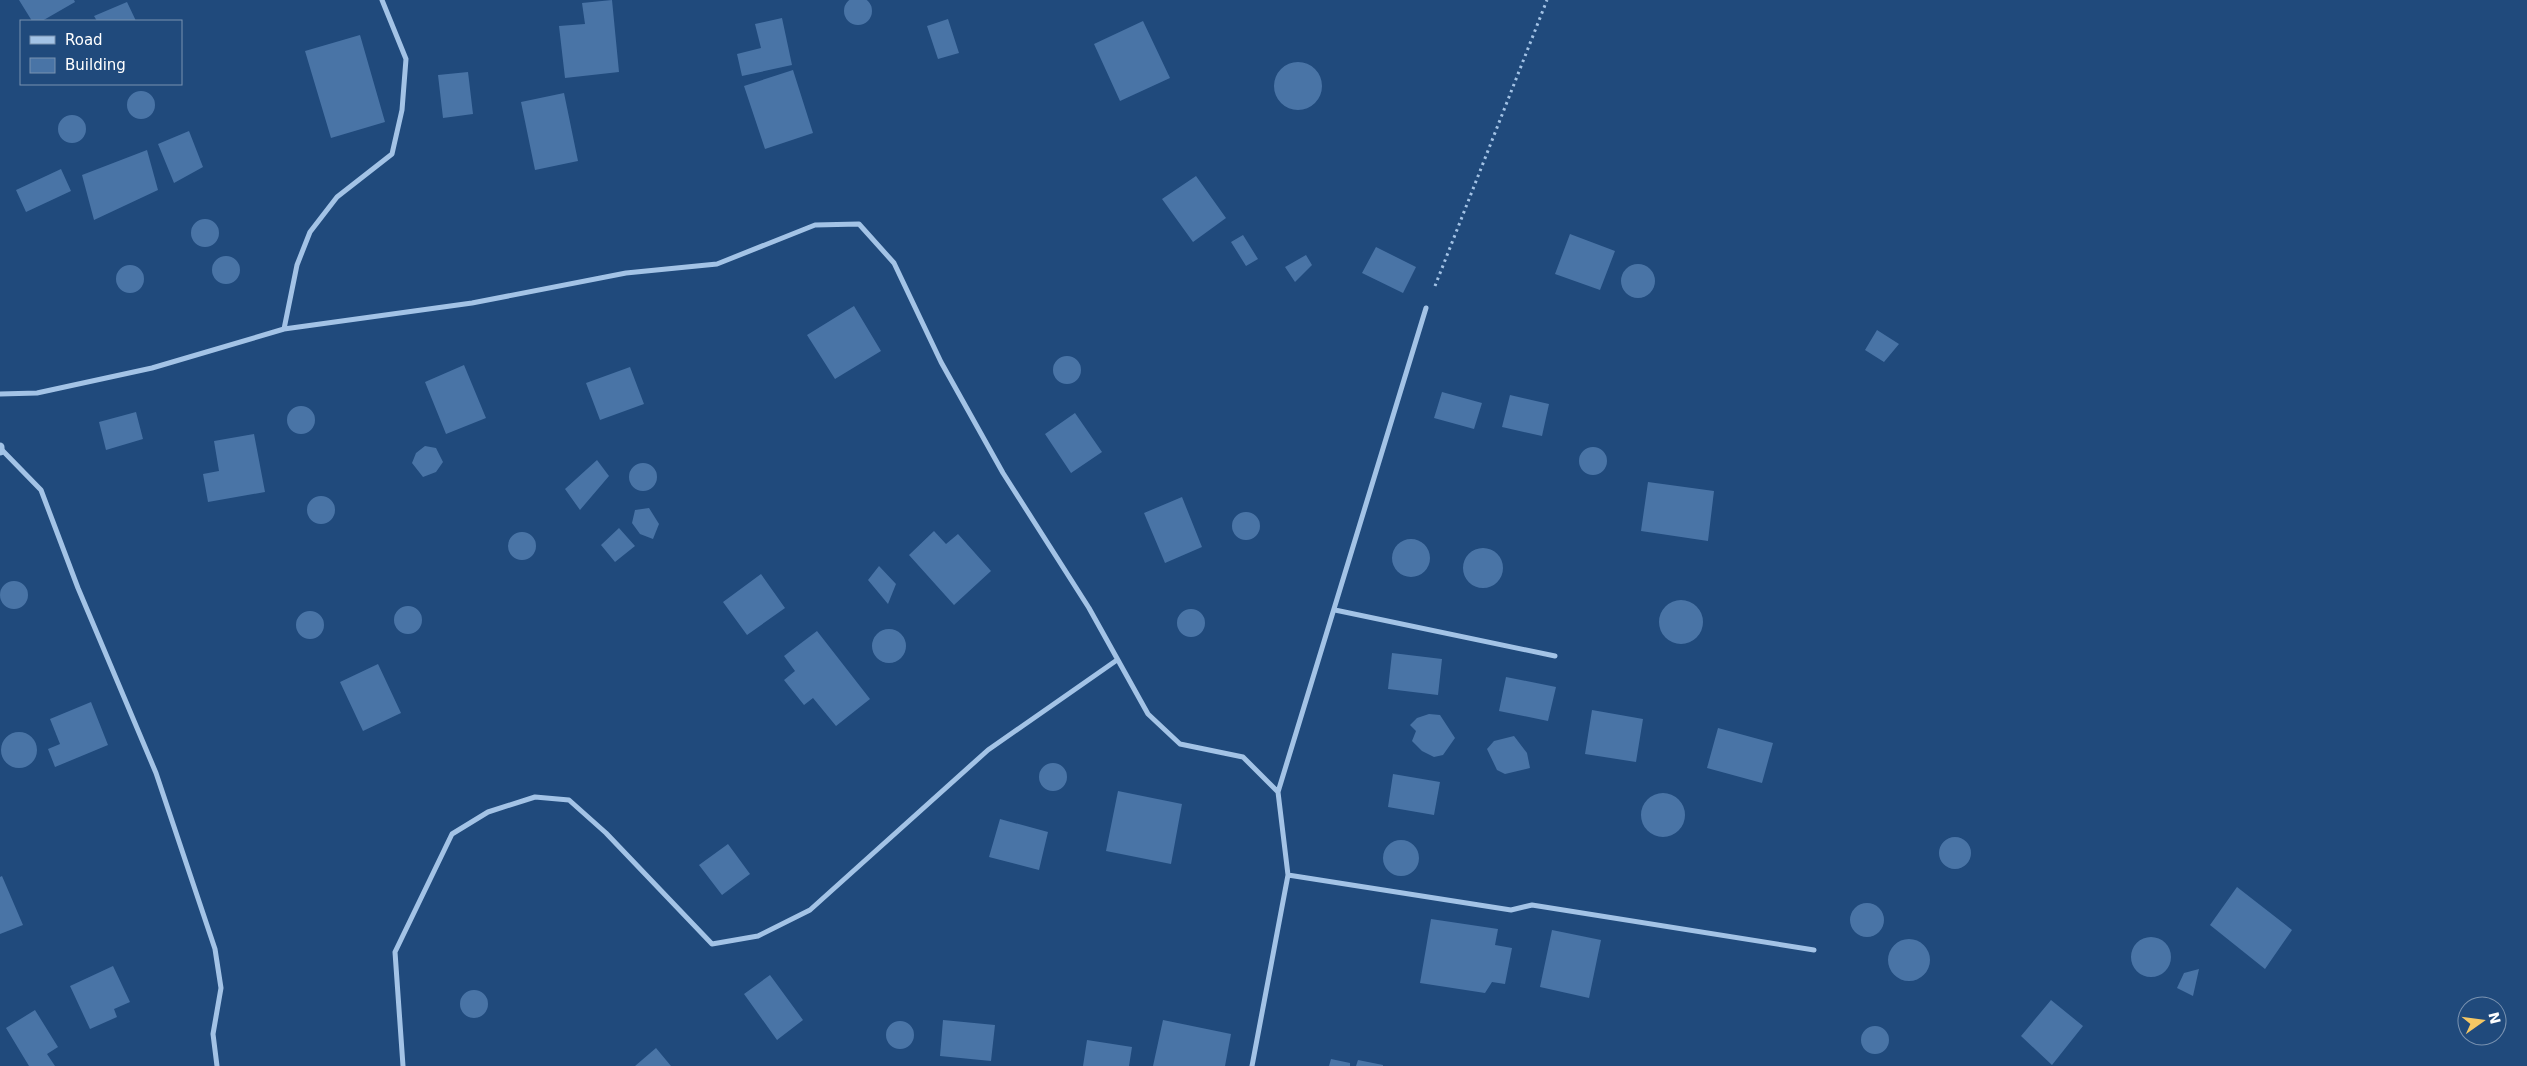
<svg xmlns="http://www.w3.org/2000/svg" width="2527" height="1066" font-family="'DejaVu Sans',sans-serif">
<rect width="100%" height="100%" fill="#204a7c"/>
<path fill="#4974a6" d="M844 11a14 14 0 1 1 28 0a14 14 0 1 1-28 0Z
M 19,0 L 74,0 L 75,2 L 42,21 L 32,21 Z
M 612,0 L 619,72 L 565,78 L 559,26 L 585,24 L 582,3 Z
M 127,2 L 136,21 L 97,21 L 94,16 Z
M 782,18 L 792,65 L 742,76 L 737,54 L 761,48 L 755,24 Z
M 948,19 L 959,53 L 938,59 L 927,26 Z
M 1143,21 L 1170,78 L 1120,101 L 1094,44 Z
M 360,35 L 385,122 L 331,138 L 305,51 Z
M1274 86a24 24 0 1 1 48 0a24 24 0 1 1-48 0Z
M 793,70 L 813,133 L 765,149 L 744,86 Z
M 468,72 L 473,114 L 443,118 L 438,75 Z
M127 105a14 14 0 1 1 28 0a14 14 0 1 1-28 0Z
M 564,93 L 578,161 L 535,170 L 521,102 Z
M58 129a14 14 0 1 1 28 0a14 14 0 1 1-28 0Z
M 189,131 L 203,167 L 174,183 L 158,144 Z
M 147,150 L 158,190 L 94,220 L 82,175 Z
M 61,169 L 71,191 L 26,212 L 16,190 Z
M 1196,176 L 1226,218 L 1193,242 L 1162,199 Z
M191 233a14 14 0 1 1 28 0a14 14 0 1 1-28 0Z
M 1570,234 L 1615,251 L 1600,290 L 1555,274 Z
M 1243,235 L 1258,259 L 1246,266 L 1231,242 Z
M 1376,247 L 1416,267 L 1403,293 L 1362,273 Z
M 1306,255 L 1312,265 L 1295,282 L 1285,267 Z
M212 270a14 14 0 1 1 28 0a14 14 0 1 1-28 0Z
M1621 281a17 17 0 1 1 34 0a17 17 0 1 1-34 0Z
M116 279a14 14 0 1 1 28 0a14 14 0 1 1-28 0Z
M 854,306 L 881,351 L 835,379 L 807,335 Z
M 1877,330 L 1899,344 L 1884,362 L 1865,350 Z
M1053 370a14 14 0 1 1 28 0a14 14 0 1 1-28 0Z
M 464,365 L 486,418 L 446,434 L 425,382 Z
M 630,367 L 644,404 L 600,420 L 586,383 Z
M 1442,392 L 1482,403 L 1474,429 L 1434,418 Z
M 1510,395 L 1549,404 L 1542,436 L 1502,427 Z
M287 420a14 14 0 1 1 28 0a14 14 0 1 1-28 0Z
M 136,412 L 143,439 L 106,450 L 99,422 Z
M 1075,413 L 1102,452 L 1071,473 L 1045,434 Z
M 254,434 L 265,492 L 208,502 L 203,474 L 219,471 L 214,441 Z
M 425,446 L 436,448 L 443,462 L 436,472 L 423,477 L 412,463 L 416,453 Z
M1579 461a14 14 0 1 1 28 0a14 14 0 1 1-28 0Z
M 597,460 L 609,476 L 580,510 L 565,489 Z
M629 477a14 14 0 1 1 28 0a14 14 0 1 1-28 0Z
M 1648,482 L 1714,491 L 1708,541 L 1641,531 Z
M307 510a14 14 0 1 1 28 0a14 14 0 1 1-28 0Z
M 1182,497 L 1202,547 L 1165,563 L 1144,513 Z
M 649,508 L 659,524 L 653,539 L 640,534 L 632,523 L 635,510 Z
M1232 526a14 14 0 1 1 28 0a14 14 0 1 1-28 0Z
M 619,528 L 635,546 L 615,562 L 601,545 Z
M 934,531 L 946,544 L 958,534 L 991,571 L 954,605 L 909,555 Z
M508 546a14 14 0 1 1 28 0a14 14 0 1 1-28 0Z
M1392 558a19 19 0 1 1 38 0a19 19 0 1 1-38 0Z
M1463 568a20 20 0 1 1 40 0a20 20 0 1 1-40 0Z
M 879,566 L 896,584 L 888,604 L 868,580 Z
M 761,574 L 785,608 L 747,635 L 723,602 Z
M0 595a14 14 0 1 1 28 0a14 14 0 1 1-28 0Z
M1659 622a22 22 0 1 1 44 0a22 22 0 1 1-44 0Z
M394 620a14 14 0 1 1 28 0a14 14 0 1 1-28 0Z
M1177 623a14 14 0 1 1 28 0a14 14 0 1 1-28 0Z
M296 625a14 14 0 1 1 28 0a14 14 0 1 1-28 0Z
M872 646a17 17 0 1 1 34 0a17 17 0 1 1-34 0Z
M 817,631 L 870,699 L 836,726 L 813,698 L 804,705 L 784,680 L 795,671 L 784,656 Z
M 1392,653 L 1442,659 L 1438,695 L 1388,689 Z
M 378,664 L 401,713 L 363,731 L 340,682 Z
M 1506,677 L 1556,687 L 1548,721 L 1499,711 Z
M 91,702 L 108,745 L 55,767 L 48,749 L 60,744 L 50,719 Z
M 1592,710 L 1643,719 L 1636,762 L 1585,754 Z
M 1429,714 L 1440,715 L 1455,738 L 1443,755 L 1434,757 L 1422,751 L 1412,741 L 1416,731 L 1410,725 L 1417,718 Z
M 1718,728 L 1773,743 L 1762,783 L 1707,768 Z
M1 750a18 18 0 1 1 36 0a18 18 0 1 1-36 0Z
M 1514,736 L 1527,753 L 1530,768 L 1505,774 L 1497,770 L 1487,749 L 1494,741 Z
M1039 777a14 14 0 1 1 28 0a14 14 0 1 1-28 0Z
M 1393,774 L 1440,782 L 1434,815 L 1388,807 Z
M 1118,791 L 1182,804 L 1171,864 L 1106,851 Z
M1641 815a22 22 0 1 1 44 0a22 22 0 1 1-44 0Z
M 1000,819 L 1048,832 L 1039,870 L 989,857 Z
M1939 853a16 16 0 1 1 32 0a16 16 0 1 1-32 0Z
M1383 858a18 18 0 1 1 36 0a18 18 0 1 1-36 0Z
M 728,844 L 750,874 L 722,895 L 699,865 Z
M 2,876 L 23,925 L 0,934 L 0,877 Z
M 2237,887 L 2292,930 L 2265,969 L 2210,925 Z
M1850 920a17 17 0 1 1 34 0a17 17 0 1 1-34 0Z
M 1431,919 L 1498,929 L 1495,945 L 1512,948 L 1505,984 L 1492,982 L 1485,993 L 1420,983 Z
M 1552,930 L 1601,940 L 1589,998 L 1540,987 Z
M2131 957a20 20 0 1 1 40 0a20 20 0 1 1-40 0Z
M1888 960a21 21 0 1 1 42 0a21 21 0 1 1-42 0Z
M 113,966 L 130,1002 L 114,1009 L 117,1017 L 90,1029 L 70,986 Z
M 2199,969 L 2193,996 L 2177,988 L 2184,973 Z
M 770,975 L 803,1020 L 777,1040 L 744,994 Z
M460 1004a14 14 0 1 1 28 0a14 14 0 1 1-28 0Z
M 2051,1000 L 2083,1026 L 2052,1065 L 2021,1036 Z
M 35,1010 L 58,1047 L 47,1054 L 55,1066 L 29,1066 L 6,1028 Z
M 943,1020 L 995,1025 L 991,1061 L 940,1056 Z
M 1163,1020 L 1231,1034 L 1225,1066 L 1153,1066 Z
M886 1035a14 14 0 1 1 28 0a14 14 0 1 1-28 0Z
M1861 1040a14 14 0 1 1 28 0a14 14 0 1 1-28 0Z
M 1087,1040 L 1132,1047 L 1129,1066 L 1083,1066 Z
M 656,1048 L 671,1066 L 635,1066 Z
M 1331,1059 L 1350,1063 L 1350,1066 L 1329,1066 Z
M 1358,1060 L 1383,1065 L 1383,1066 L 1356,1066 Z"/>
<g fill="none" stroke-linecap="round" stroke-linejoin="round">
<path stroke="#a3c3e6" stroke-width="3" stroke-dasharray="2.5 4" stroke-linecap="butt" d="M 1435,286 L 1547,0"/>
<path stroke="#a3c3e6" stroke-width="5" d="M 284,329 L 297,265 L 310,232 L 337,197 L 392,154 L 402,110 L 406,59 L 382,0
M 0,394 L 37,393 L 152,368 L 284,329 L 472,303 L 626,273 L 717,264 L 815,225 L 859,224 L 894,263 L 941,362 L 1003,473 L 1089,608 L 1148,714 L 1180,744 L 1243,757 L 1278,792
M 1,449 L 41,490 L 78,588 L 156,773 L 215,949 L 221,988 L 213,1034 L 217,1066
M 1335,610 L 1555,656
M 1288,875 L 1511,910 L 1532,905 L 1814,950
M 403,1066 L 395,952 L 452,834 L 488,812 L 535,797 L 569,800 L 606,833 L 712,944 L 758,936 L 810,910 L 988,750 L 1117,660
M 1252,1066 L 1288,875 L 1278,792 L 1426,308"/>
<path stroke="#a3c3e6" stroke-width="9" d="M 0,447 L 0,451"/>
</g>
<rect x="20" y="20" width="162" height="65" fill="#204a7c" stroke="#7992b0"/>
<rect x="30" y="36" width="25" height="8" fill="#a3c3e6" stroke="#7992b0"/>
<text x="65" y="45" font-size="15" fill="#ffffff">Road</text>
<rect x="30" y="58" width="25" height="15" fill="#4974a6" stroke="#7992b0"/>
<text x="65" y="70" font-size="15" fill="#ffffff">Building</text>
<g transform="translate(2482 1021) rotate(76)"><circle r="24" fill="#204a7c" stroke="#7992b0"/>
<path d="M0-4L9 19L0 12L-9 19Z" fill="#f4c764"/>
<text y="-8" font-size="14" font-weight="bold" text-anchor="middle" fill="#ffffff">N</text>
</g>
</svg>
